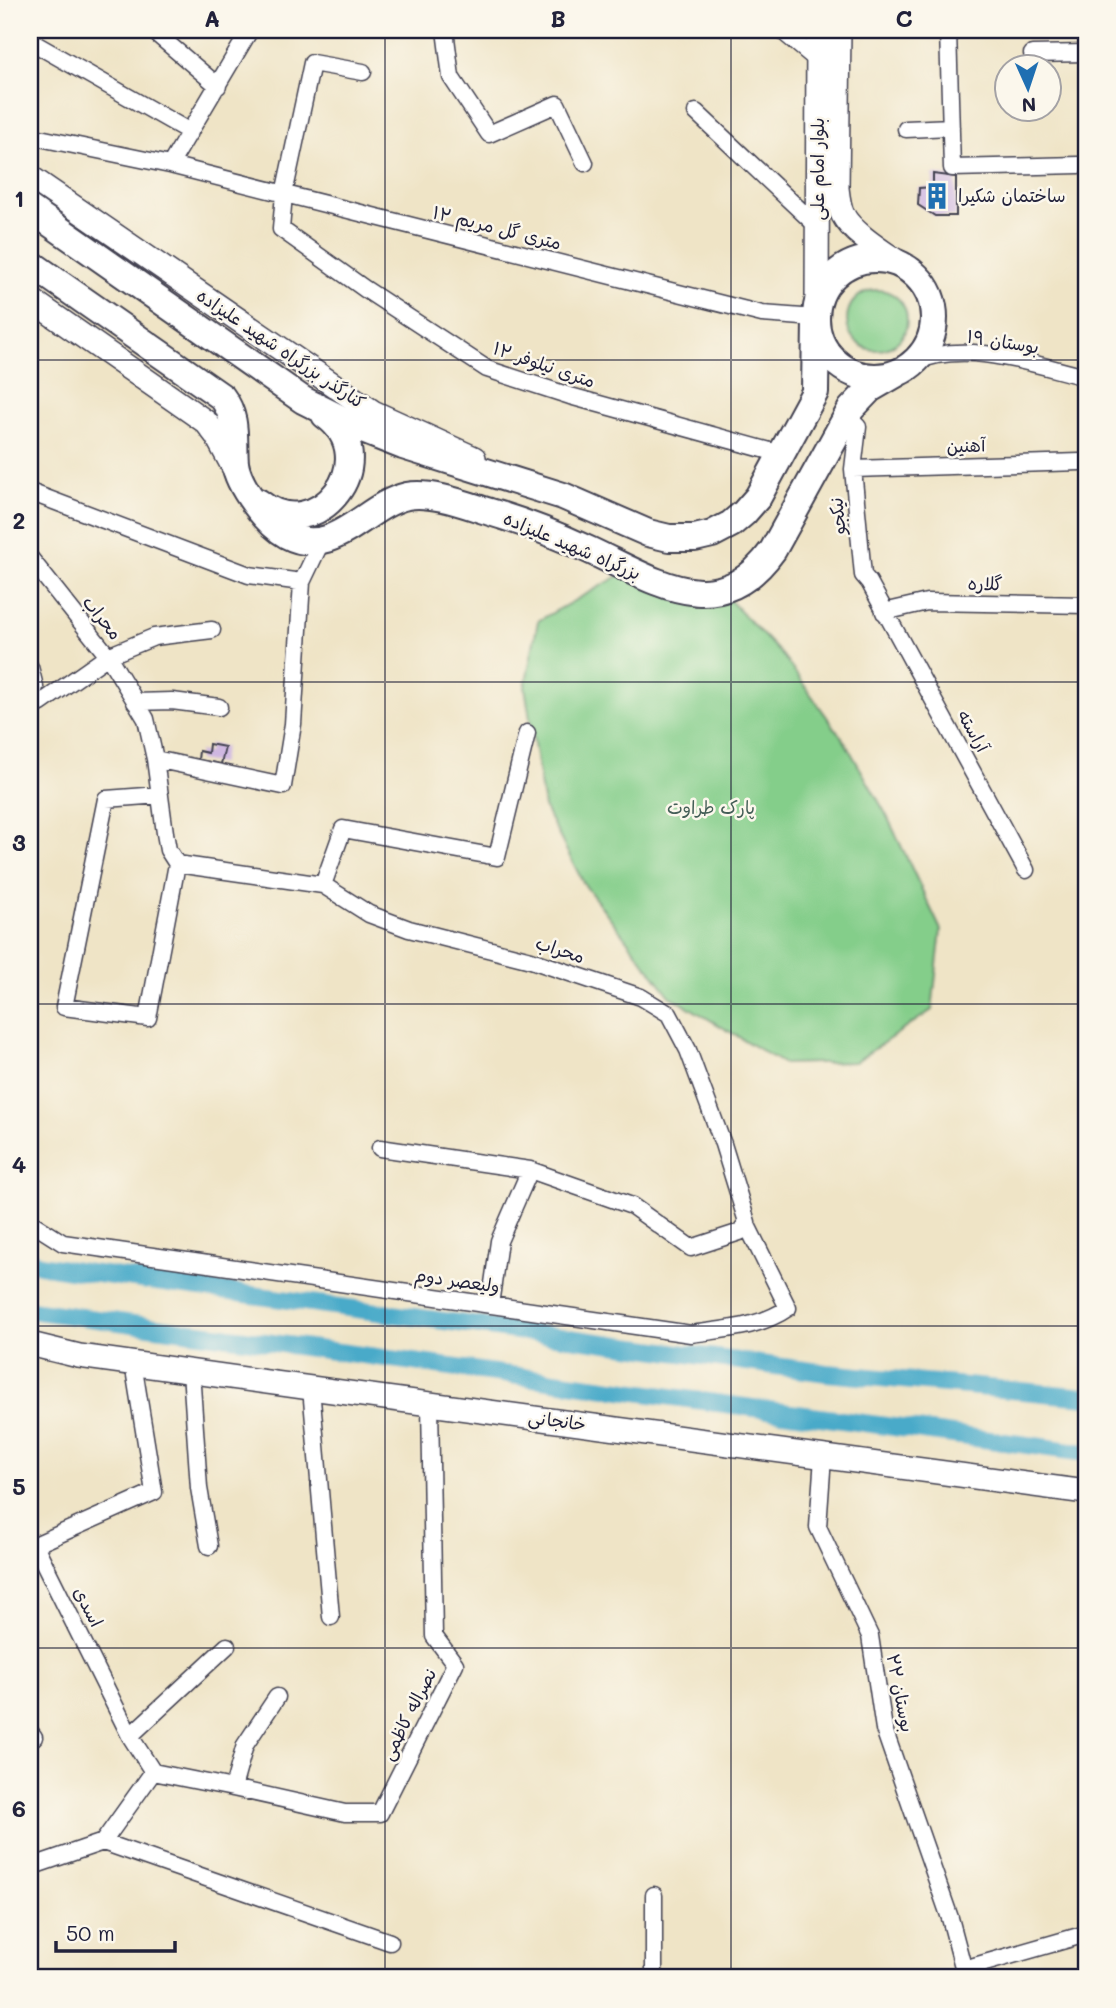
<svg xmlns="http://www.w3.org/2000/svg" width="1116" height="2008" font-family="Mali,'Playpen Sans Arabic',sans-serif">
<rect width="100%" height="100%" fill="#fbf7ec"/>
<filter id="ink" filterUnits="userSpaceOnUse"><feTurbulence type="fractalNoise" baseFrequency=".0143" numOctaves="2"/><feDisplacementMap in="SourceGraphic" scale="14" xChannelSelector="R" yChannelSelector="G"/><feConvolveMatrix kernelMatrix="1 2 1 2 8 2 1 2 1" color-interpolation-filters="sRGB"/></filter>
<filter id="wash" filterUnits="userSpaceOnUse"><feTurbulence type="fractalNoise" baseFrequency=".00686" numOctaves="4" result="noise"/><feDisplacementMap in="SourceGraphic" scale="28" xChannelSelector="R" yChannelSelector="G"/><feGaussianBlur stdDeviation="1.57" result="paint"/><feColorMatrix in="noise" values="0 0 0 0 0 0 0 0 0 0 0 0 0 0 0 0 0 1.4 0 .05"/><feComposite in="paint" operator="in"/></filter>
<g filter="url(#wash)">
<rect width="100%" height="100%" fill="#efe4c6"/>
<path fill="#84ce8a" stroke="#537862" stroke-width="2" d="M847 320a30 30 0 1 1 60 0a30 30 0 1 1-60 0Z
M 624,573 L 716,586 L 783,656 L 845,742 L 886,814 L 941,930 L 932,1010 L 855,1062 L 784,1064 L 670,996 L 584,884 L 544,807 L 525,687 L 538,621 Z"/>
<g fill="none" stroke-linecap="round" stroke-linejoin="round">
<path stroke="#4aaac9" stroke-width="18" d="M 30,1259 L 40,1265 L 83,1272 L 827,1373 L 1086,1397
M 30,1310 L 1086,1453"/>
</g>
<g id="blocks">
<path fill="#ceb5e1" d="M 933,174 L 956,177 L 956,216 L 935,216 L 918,205 L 919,188 L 933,187 Z
M 209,744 L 225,747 L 221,764 L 198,760 L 199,751 L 208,753 Z"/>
</g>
</g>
<g filter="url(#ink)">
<use href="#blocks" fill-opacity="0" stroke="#413f50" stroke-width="2"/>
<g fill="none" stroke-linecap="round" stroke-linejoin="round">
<defs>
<path id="minor" d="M 152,30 L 218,86
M 445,30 L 451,77 L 489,134 L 557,104 L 585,163
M 781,30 L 818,61
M 948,30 L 952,168 L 1079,165
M 30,41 L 190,132
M 1032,54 L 1086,53
M 363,72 L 312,63 L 284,194 L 281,229 L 365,289 L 487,369 L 570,396 L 781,454
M 696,112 L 818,227
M 906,129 L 951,127
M 30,136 L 170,165 L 762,314 L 816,318
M 170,165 L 250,30
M 915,362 C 967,339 1034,365 1086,377
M 847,416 L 858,427 L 853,469 L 863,575 L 869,582 L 1026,870
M 853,469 L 1080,462
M 30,492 L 249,575 L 302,582
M 30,558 L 108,656 L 146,719 L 155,759 L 165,833 L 168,850 L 177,864 L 323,885 L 369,914 L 409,929 L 531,960 L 641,997 L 669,1014 L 688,1050 L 723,1144 L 747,1222 L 740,1232 L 691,1248 L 632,1206 L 530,1170 L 380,1148
M 884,612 L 927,602 L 1086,605
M 30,667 L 35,687 L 30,702
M 135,702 L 172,701 L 219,707
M 30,708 L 41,703 L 108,656 L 154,637 L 212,630
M 155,759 L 283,786 L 293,724 L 302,582 L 322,540
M 160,795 L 106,799 L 64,1007 L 148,1018 L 177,864
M 323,885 L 343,829 L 497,857 L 527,733
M 30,1222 L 63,1243 L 691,1334 C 725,1329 759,1328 788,1308 L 746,1223
M 490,1305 L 499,1241 L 530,1170
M 133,1363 L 154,1492 L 35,1545 L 130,1736 L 153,1772
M 191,1371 L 199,1488 L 209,1546
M 311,1388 L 331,1617
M 823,1457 L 818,1527 L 870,1636 L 884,1729 L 950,1918 L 966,1978
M 30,1732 L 34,1737
M 130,1736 L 227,1646
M 153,1772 L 233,1788 L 345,1813 L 380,1813 L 455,1664 L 434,1636 L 430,1404
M 233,1788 L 245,1745 L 277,1697
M 103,1842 L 390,1942
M 30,1867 L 103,1842 L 153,1772
M 654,1895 L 654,1978
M 964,1969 L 1086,1934"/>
<path id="secondary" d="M 839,30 L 837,188 C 838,197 839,207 843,215 C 852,233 885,253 902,265
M 30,177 L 373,412 L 474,458
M 30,299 L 206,422 L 216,435 L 236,472
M 817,309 L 818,30
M 30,1344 L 79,1356 L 311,1388 L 1086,1492"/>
<path id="trunk" d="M 30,209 L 303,400 L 365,431 L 403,446 L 563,496 L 648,533 L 669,538 L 695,538 L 712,534 L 731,524 L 744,513 L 758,497 L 815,392 L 816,321
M816 318a59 59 0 1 1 118 0a59 59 0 1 1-118 0Z
M 30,263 L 222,397 C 238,418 233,439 235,463 C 238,486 267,524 287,535 C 334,560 365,505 407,496 C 431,491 467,505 490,512 C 524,522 557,535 589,550 C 654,580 718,627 773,550 L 851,409 L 870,389 L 901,371
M 258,502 C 318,550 386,458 325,415"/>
</defs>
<use href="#minor" stroke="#413f50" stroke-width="19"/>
<use href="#secondary" stroke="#413f50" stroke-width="26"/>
<use href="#trunk" stroke="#413f50" stroke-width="30"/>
<use href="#minor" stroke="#fff" stroke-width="16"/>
<use href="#secondary" stroke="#fff" stroke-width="23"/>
<use href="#trunk" stroke="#fff" stroke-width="26"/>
</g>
</g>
<path fill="none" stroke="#22223b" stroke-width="2" stroke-opacity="0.55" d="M 385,30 L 385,1978M 731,30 L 731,1978M 30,360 L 1086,360M 30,682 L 1086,682M 30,1004 L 1086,1004M 30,1326 L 1086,1326M 30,1648 L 1086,1648"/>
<defs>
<symbol id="building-bare" viewBox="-9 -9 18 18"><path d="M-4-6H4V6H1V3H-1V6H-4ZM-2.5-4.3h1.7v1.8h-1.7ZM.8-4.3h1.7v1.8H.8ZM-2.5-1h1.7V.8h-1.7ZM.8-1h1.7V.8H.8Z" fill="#1f6fb2" stroke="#fbf7ec" stroke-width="2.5" paint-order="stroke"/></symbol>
</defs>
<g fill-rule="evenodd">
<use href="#building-bare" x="918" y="177" width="38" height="38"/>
</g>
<g text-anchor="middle" stroke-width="5" stroke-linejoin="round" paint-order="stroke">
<g font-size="18" fill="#22223b" stroke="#fbf7ec">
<text transform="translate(818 169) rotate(-90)" y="6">بلوار امام علی</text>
<text transform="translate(497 228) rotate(14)" y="6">۱۲ متری گل مریم</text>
<text transform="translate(1003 342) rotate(9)" y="6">بوستان ۱۹</text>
<text transform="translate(281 349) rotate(34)" y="6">کنارگذر بزرگراه شهید علیزاده</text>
<text transform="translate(544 365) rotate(19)" y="6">۱۲ متری نیلوفر</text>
<text transform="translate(966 446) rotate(-2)" y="6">آهنین</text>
<text transform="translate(838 516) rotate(-95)" y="6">نیکجو</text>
<text transform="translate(572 546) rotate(23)" y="6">بزرگراه شهید علیزاده</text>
<text transform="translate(985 584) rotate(1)" y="6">گلاره</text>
<text transform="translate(102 618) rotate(51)" y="6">محراب</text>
<text transform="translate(973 731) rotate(61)" y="6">آراسته</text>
<text transform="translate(560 950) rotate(18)" y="6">محراب</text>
<text transform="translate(457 1281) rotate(8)" y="6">ولیعصر دوم</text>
<text transform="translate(557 1421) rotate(8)" y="6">خانجانی</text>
<text transform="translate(88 1607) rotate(63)" y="6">اسدی</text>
<text transform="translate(900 1693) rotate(79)" y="6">بوستان ۲۲</text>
<text transform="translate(409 1714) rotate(-63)" y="6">نصراله کاظمی</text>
</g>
<g font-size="18" fill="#22223b" stroke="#fbf7ec" text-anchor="start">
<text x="958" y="202">ساختمان شکیرا</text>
</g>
<g font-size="18" fill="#445e57" stroke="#fbf7ec">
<text x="711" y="814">پارک طراوت</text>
</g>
</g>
<rect width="1116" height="2008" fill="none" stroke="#fbf7ec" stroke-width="77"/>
<g transform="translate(1028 88) rotate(177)"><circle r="33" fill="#fbf7ec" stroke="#a4a2a5" stroke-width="2"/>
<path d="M0-5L12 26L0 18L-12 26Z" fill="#1f6fb2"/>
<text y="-10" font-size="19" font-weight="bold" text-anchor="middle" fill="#22223b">N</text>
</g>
<path d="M56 1941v10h119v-10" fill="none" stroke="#22223b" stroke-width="3.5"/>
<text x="66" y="1941" font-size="21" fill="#22223b" stroke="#fbf7ec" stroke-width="5" paint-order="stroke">50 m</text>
<rect x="38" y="38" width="1040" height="1931" fill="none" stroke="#22223b" stroke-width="2.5"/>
<g font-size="23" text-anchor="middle" font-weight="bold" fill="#22223b">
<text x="212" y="27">A</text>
<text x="558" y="27">B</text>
<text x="904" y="27">C</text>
<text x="19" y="207">1</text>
<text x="19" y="529">2</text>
<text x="19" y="851">3</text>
<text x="19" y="1173">4</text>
<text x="19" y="1495">5</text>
<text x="19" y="1817">6</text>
</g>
</svg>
